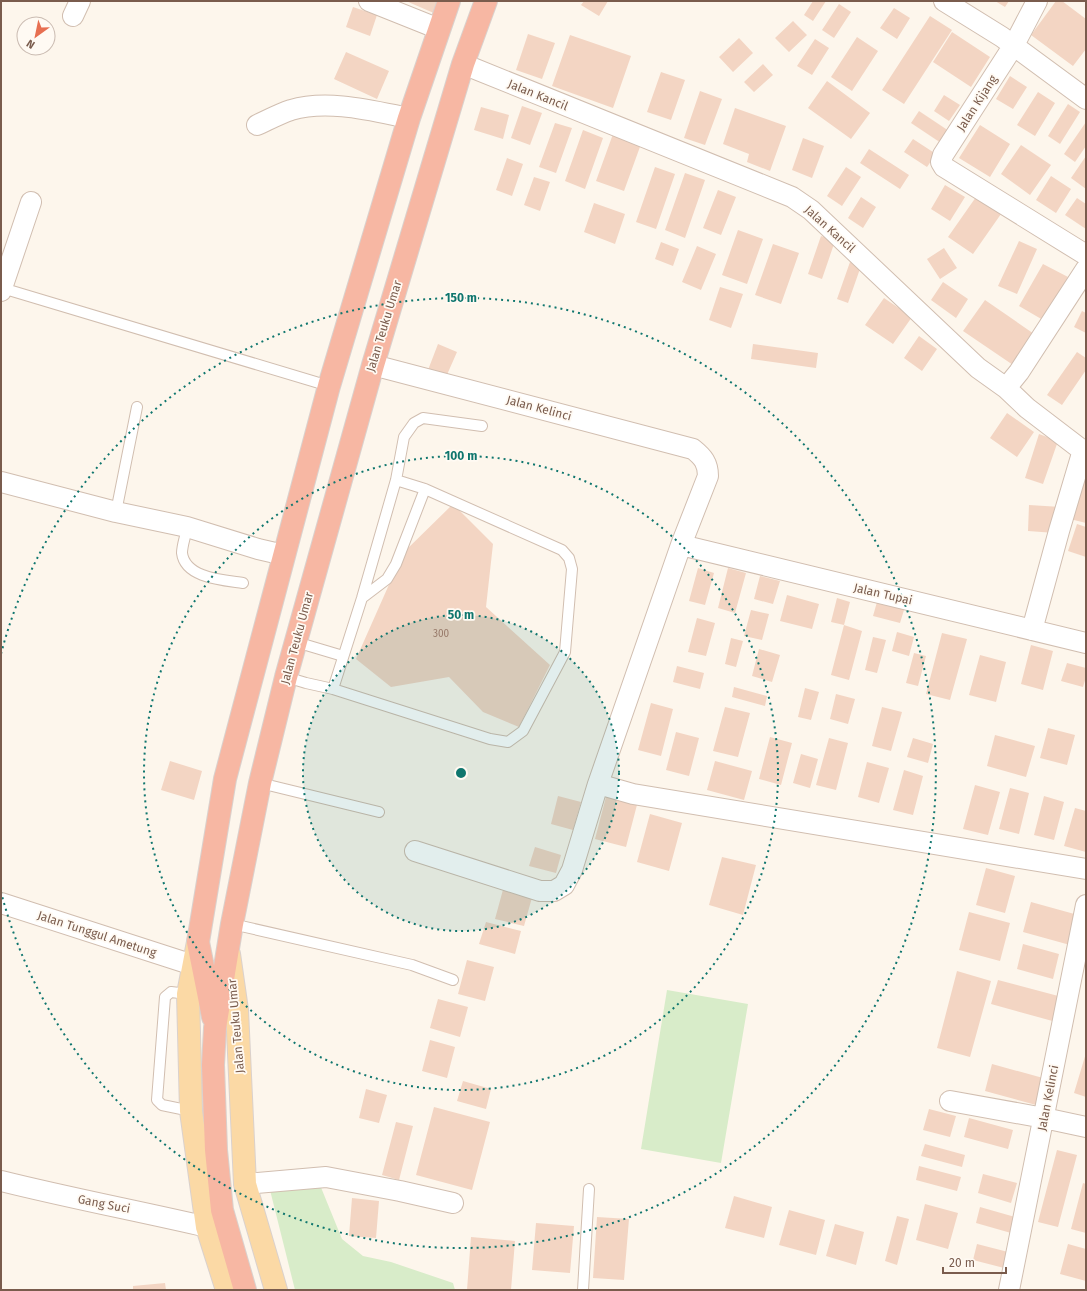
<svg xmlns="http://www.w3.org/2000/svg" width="1087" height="1291" font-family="'Fira Sans',sans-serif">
<rect width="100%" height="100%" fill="#fdf6ec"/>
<path fill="#d8ecc9" d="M 667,990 L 748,1004 L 721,1163 L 641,1149 Z
M 320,1185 L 342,1239 L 363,1256 L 391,1262 L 453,1283 L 455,1290 L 295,1290 L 269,1186 Z"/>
<path fill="#f3d5c3" d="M 406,1 L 442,1 L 436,14 Z
M 584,1 L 608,1 L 599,16 L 581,5 Z
M 813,1 L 826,1 L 813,21 L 804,15 Z
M 995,1 L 1009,1 L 1005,7 Z
M 1056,1 L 1062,1 L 1086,19 L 1086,49 L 1073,66 L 1031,35 Z
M 839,4 L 851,12 L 834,38 L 822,30 Z
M 353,7 L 377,15 L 370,36 L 346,27 Z
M 894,8 L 910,18 L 897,39 L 880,28 Z
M 930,16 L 952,30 L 904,104 L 882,90 Z
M 793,21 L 807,35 L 789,52 L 775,38 Z
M 952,32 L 990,57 L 971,87 L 933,62 Z
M 528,34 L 555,43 L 542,79 L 516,70 Z
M 570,35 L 631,56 L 613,108 L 552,86 Z
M 857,37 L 878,51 L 852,91 L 831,77 Z
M 739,38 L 753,53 L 733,72 L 719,57 Z
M 815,39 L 829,48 L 812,75 L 797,66 Z
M 346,52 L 389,71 L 377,99 L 334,79 Z
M 763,64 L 773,75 L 754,92 L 744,82 Z
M 661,72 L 685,80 L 671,120 L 647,112 Z
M 1010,76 L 1027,87 L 1013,109 L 996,99 Z
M 827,81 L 870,113 L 851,139 L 808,108 Z
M 700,91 L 722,99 L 705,145 L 684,138 Z
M 1038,92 L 1055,103 L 1035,136 L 1017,125 Z
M 944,95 L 960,105 L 949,121 L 934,111 Z
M 1068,104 L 1080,112 L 1060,144 L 1048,136 Z
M 522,106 L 542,113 L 530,145 L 511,138 Z
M 481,107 L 509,115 L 503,139 L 474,130 Z
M 735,108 L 786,126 L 770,171 L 747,162 L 749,154 L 723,144 Z
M 919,111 L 949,131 L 941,143 L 911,123 Z
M 1086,122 L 1086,146 L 1075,162 L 1064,154 Z
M 555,123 L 572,128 L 556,173 L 539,167 Z
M 980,125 L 1010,144 L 990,177 L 959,158 Z
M 583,130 L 603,138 L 585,189 L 565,181 Z
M 613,134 L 641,144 L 624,191 L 596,181 Z
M 803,138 L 824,146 L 812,178 L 792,170 Z
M 913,139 L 936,154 L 927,167 L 904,152 Z
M 1021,145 L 1051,165 L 1030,195 L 1001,174 Z
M 869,149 L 909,175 L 900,189 L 860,163 Z
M 1086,156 L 1086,189 L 1071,178 Z
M 507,158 L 523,164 L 512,196 L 496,190 Z
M 655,167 L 675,174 L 656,229 L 636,222 Z
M 846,167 L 861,177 L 842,206 L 827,196 Z
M 685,173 L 705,180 L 685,238 L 665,230 Z
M 1051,176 L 1071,189 L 1056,213 L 1036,200 Z
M 534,177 L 550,182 L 540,211 L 524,205 Z
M 945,185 L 965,197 L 950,221 L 931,209 Z
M 718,190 L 736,197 L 721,235 L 703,228 Z
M 861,197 L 876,207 L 863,228 L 848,218 Z
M 976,197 L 1001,214 L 973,254 L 948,237 Z
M 1077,198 L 1086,204 L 1086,229 L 1065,215 Z
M 594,203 L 625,214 L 615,244 L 584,232 Z
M 738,230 L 763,239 L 747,284 L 722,275 Z
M 821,236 L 835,241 L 822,279 L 808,274 Z
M 1019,241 L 1037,249 L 1017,294 L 998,286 Z
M 661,242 L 679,249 L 673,266 L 655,259 Z
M 773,244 L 799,253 L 781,304 L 755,295 Z
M 697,246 L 716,254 L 701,290 L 682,282 Z
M 944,248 L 957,268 L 940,279 L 927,259 Z
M 850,262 L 861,266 L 848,303 L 837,299 Z
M 1043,264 L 1068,277 L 1043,320 L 1019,306 Z
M 943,282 L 968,299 L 956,318 L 931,300 Z
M 720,287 L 743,294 L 731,328 L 709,320 Z
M 884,298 L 912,317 L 893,344 L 865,325 Z
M 985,300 L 1037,336 L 1016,367 L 963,331 Z
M 1082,311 L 1086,313 L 1086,333 L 1074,327 Z
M 919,336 L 937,349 L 922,371 L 904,358 Z
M 438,344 L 457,352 L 446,377 L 428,370 Z
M 753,344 L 818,353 L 816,368 L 751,359 Z
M 1077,352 L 1086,358 L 1086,370 L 1062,405 L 1047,395 Z
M 1007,413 L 1034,432 L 1017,457 L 990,438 Z
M 1039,434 L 1058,441 L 1043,484 L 1025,478 Z
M 1083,480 L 1086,481 L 1086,523 L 1070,519 Z
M 453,504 L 493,544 L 486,607 L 550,665 L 519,727 L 483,712 L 449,677 L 391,687 L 356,659 L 403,553 Z
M 1029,505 L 1061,507 L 1055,533 L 1028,531 Z
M 1077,524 L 1086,527 L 1086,557 L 1068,551 Z
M 698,568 L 714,573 L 705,605 L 689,601 Z
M 728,568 L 746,573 L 735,613 L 718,608 Z
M 760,576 L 780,581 L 773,604 L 754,599 Z
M 787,595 L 819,604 L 812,629 L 780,621 Z
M 837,598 L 850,602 L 844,625 L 862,631 L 849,680 L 831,675 L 844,625 L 831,622 Z
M 877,602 L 904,610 L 900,623 L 873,616 Z
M 751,610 L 769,614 L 762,640 L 744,636 Z
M 697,618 L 715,623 L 706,656 L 688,652 Z
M 897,632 L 914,637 L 909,656 L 892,651 Z
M 942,633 L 967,639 L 950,700 L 926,694 Z
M 873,637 L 886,640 L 877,673 L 865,670 Z
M 731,638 L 743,641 L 736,667 L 725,664 Z
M 1031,645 L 1053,651 L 1043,690 L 1021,684 Z
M 759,649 L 780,655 L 772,682 L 752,676 Z
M 914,653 L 926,656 L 918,686 L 906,683 Z
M 980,655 L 1006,662 L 996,702 L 969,695 Z
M 1067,663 L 1086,668 L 1086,677 L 1083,687 L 1061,681 Z
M 677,666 L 704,673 L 700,689 L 673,682 Z
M 734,687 L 767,696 L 765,706 L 732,697 Z
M 805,688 L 819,692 L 811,720 L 798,717 Z
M 836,694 L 855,699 L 848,724 L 830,719 Z
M 651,703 L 673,709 L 661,756 L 638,750 Z
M 725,707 L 750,713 L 738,757 L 713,751 Z
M 882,707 L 902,712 L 891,751 L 872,746 Z
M 1048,728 L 1075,735 L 1067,765 L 1040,758 Z
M 676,732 L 699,738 L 689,776 L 666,770 Z
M 995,735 L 1035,746 L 1026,777 L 987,766 Z
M 770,737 L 792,743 L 781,785 L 759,779 Z
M 829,738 L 848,743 L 836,790 L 816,785 Z
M 913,738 L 933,744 L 928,763 L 907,757 Z
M 801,754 L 818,759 L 810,788 L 793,783 Z
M 170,761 L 202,771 L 194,800 L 161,790 Z
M 715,761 L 752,771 L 744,800 L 707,790 Z
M 867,762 L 889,768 L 879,803 L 858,797 Z
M 904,770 L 923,776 L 913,815 L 893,810 Z
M 975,785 L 1000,792 L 988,835 L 963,829 Z
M 1010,788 L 1029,793 L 1019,834 L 999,829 Z
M 607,793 L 638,801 L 626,847 L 595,839 Z
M 558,796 L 581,802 L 573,830 L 551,824 Z
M 1044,796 L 1064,802 L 1054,840 L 1034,835 Z
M 1075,808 L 1086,811 L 1086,852 L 1064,846 Z
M 650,814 L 682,823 L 669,871 L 637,862 Z
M 535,847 L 561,855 L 556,873 L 529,866 Z
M 722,857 L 756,865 L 743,915 L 709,905 Z
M 986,868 L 1015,876 L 1005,913 L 976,905 Z
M 504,886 L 533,894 L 524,926 L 495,919 Z
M 1031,902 L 1078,915 L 1070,945 L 1023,932 Z
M 969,912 L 1010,923 L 1000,961 L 959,950 Z
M 486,922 L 521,931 L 515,954 L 479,944 Z
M 1023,944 L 1059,954 L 1053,979 L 1017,969 Z
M 467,960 L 494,967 L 485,1001 L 458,994 Z
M 957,971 L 991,981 L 970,1057 L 937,1048 Z
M 998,980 L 1062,997 L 1056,1022 L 991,1004 Z
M 438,999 L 468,1007 L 460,1037 L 430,1028 Z
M 430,1040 L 455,1047 L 447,1078 L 422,1071 Z
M 1086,1053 L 1086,1097 L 1074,1093 Z
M 992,1064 L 1043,1078 L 1036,1105 L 985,1091 Z
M 463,1081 L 491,1089 L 486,1109 L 457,1101 Z
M 366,1089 L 387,1095 L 379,1123 L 359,1118 Z
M 434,1107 L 490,1122 L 472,1190 L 416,1175 Z
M 929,1109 L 956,1116 L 950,1137 L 923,1130 Z
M 969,1118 L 1013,1130 L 1008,1149 L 964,1137 Z
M 396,1122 L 413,1126 L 399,1180 L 382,1175 Z
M 925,1144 L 965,1155 L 962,1167 L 921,1156 Z
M 1057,1150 L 1077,1155 L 1058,1227 L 1038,1222 Z
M 919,1166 L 961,1177 L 957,1191 L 916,1180 Z
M 983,1174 L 1017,1183 L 1011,1203 L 978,1193 Z
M 1083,1183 L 1086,1184 L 1086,1233 L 1071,1229 Z
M 734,1196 L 772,1207 L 764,1238 L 725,1228 Z
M 352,1198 L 379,1201 L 376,1238 L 349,1236 Z
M 925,1204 L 958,1213 L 948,1249 L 916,1240 Z
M 980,1207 L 1015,1217 L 1011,1233 L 976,1223 Z
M 789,1210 L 825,1220 L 816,1255 L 779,1245 Z
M 897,1216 L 909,1219 L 897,1265 L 885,1261 Z
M 597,1217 L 629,1219 L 624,1280 L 593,1278 Z
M 536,1223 L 574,1226 L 570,1273 L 532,1270 Z
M 835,1224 L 864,1232 L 856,1265 L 826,1256 Z
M 471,1237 L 515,1241 L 511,1290 L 467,1290 Z
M 977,1244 L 1012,1253 L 1008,1269 L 973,1260 Z
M 1068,1244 L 1086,1249 L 1086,1281 L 1060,1274 Z
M 165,1283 L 166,1290 L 133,1290 L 133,1286 Z"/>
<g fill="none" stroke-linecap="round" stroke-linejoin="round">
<defs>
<path id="lane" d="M 2,288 L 329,386
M 116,512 L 137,407
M 187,527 C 186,535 182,545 182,553 C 185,578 223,580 243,583
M 362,598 L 387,579 L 396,564 L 425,489
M 296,642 L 343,656
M 286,677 L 306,683 L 333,689 L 490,739 L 508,742 L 523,731 L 565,652 L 572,569 L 569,558 L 562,550 L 425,489 L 396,480
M 333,689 L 362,598 L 396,480 L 404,437 L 414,423 L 423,418 L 482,426
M 260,783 L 379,812
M 232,924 L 412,965 L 453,980
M 188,994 L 171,992 L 165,997 L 157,1100 L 162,1105 L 191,1111
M 583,1290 L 589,1189"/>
<path id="street" d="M 369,1 L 439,29
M 944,1 L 1002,37 L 1086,99
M 1037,1 L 1014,45 L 943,155 L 941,162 L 944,167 L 1086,255
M 73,16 L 80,1
M 463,64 L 792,197 L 811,210 L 978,368 L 1006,388 L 1027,408 L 1078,447 L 1086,452
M 257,125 C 268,120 279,114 291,110 C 328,99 373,111 409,118
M 1,291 L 31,202
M 373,365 L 693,449 C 703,457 708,463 708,476 L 681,545 L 598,784 L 572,870 L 564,885 L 554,891 L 540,891 L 415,851
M 1006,388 L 1019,372 L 1086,269
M 1,482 L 116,512 L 187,527 L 258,549 L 284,555
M 681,545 L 1086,643
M 1032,630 L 1059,531 L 1083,450
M 598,784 L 633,794 L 1086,869
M 1,903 L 193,965
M 950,1101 L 1044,1118 L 1086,1127
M 1,1181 C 69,1198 138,1211 207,1227
M 245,1184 L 326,1177 L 400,1191 L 453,1203
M 1009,1290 L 1086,905"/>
<path id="primary" d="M 198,942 L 188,994 L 191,1111 L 207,1227 L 227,1290
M 229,954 L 237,1010 L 245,1184 L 276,1290"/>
<path id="highway" d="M 213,1017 L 198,942 L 225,779 L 329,386 L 409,118 L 449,1
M 245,1290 L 222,1210 L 216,1150 L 213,1065 L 215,1028 L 232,924 L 260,783 L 286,677 L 373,365 L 463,64 L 486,1"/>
</defs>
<use href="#lane" stroke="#d1beb0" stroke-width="12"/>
<use href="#street" stroke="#d1beb0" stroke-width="22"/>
<use href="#primary" stroke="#dad1cd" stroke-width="24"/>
<use href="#highway" stroke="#dad1cd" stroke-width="24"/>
<use href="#lane" stroke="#fff" stroke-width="10"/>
<use href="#street" stroke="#fff" stroke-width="20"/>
<use href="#primary" stroke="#fbd9a5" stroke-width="22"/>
<use href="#highway" stroke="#f7b7a3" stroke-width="22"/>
</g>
<circle cx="461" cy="773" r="158" fill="#0f766e" fill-opacity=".12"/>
<g fill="none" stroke="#0f766e" stroke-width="2" stroke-dasharray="2 4">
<circle cx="461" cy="773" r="158"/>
<circle cx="461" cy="773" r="317"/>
<path d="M1 654A475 475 0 1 1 1 892"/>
</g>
<g text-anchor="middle" stroke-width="3.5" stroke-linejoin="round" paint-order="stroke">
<g font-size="10" fill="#987a6a">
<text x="441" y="637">300</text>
</g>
<g font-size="12" fill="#7a5c4d" stroke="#fffaf3">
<text transform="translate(538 95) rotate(22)" y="4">Jalan Kancil</text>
<text transform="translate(977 103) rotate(-57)" y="4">Jalan Kijang</text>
<text transform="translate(830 229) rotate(42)" y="4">Jalan Kancil</text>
<text transform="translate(384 326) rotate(-73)" y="4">Jalan Teuku Umar</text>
<text transform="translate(539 408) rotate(15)" y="4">Jalan Kelinci</text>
<text transform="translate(883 594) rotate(13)" y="4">Jalan Tupai</text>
<text transform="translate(297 638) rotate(-75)" y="4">Jalan Teuku Umar</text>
<text transform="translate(97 934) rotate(18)" y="4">Jalan Tunggul Ametung</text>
<text transform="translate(236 1026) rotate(-95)" y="4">Jalan Teuku Umar</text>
<text transform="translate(1048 1098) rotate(-79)" y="4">Jalan Kelinci</text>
<text transform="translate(104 1204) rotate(11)" y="4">Gang Suci</text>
</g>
</g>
<circle cx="461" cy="773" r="6" fill="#0f766e" stroke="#fffaf3" stroke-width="2"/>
<g font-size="12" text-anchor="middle" font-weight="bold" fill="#0f766e" stroke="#fffaf3" stroke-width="3.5" stroke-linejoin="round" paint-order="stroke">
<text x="461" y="302">150 m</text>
<text x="461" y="460">100 m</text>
<text x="461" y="619">50 m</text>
</g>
<rect width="1087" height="1291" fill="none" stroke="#7a5c4d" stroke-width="4"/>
<g transform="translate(36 36) rotate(213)"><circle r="19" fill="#fffaf3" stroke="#cabbb1"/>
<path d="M0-3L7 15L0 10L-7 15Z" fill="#e76f51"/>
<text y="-6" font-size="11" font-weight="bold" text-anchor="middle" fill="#7a5c4d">N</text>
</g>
<path d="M943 1267v6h63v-6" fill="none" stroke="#7a5c4d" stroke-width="2"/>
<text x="949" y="1267" font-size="12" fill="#7a5c4d" stroke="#fffaf3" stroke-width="3" paint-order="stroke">20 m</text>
</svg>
